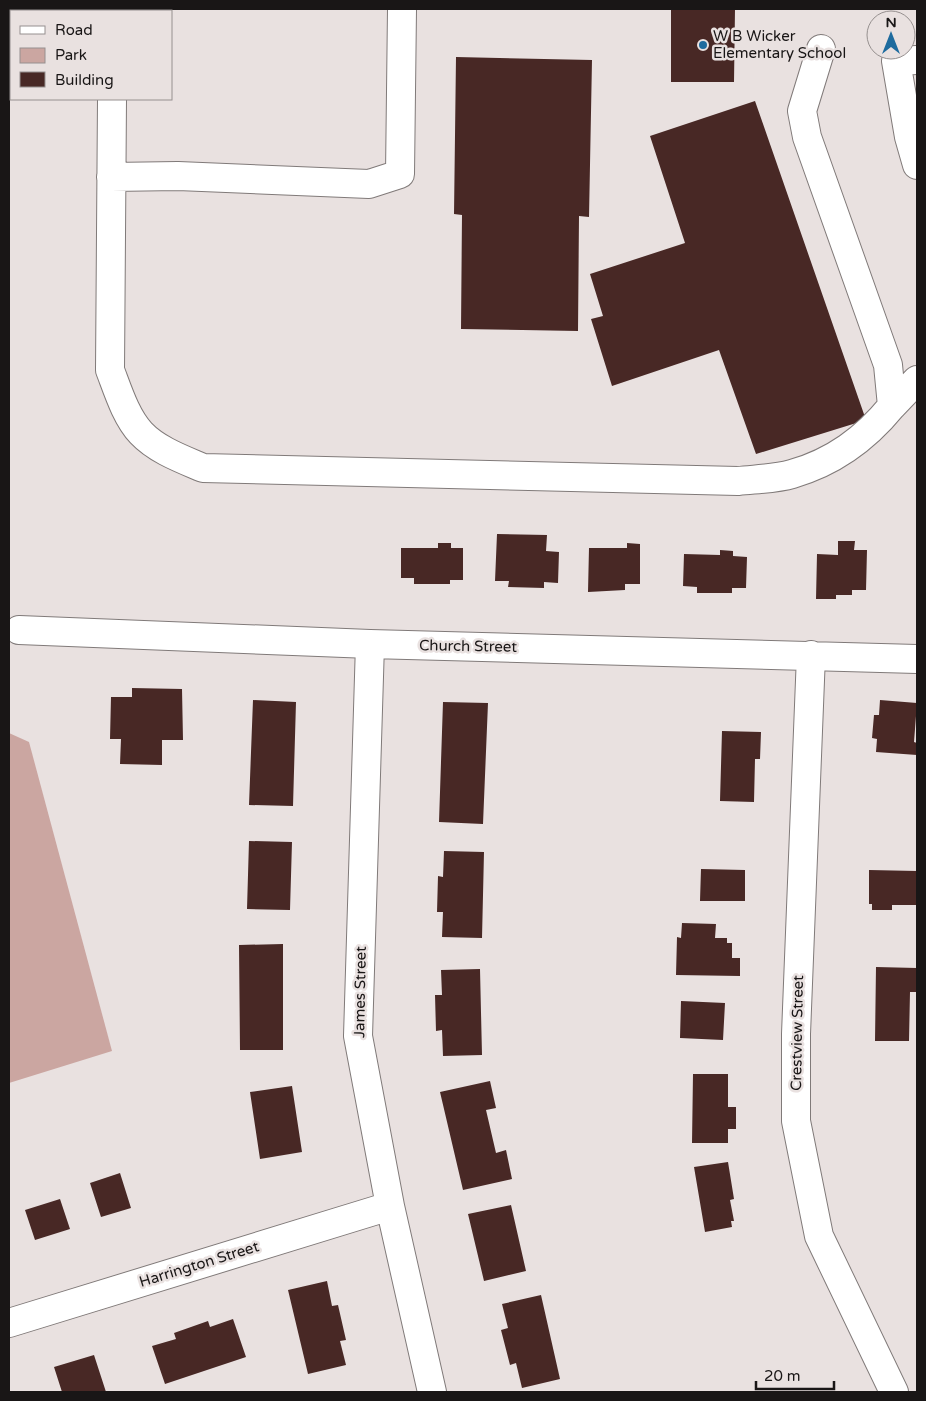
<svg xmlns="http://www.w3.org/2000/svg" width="926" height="1401" font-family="'Varela Round',sans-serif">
<rect width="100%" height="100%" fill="#e9e1e0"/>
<path fill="#cba6a1" d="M 9,733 L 29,742 L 112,1051 L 9,1083 Z"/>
<path fill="#482825" d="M 671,9 L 735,9 L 734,82 L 671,82 Z
M 456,57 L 592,60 L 589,217 L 579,216 L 578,331 L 461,329 L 462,215 L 454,214 Z
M 755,101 L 866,420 L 756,454 L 719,350 L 612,386 L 591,319 L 603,316 L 590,274 L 685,243 L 650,136 Z
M 497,534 L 547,535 L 546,551 L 559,552 L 558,583 L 544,582 L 544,588 L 508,587 L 509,581 L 495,581 Z
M 838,541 L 855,541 L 854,550 L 867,550 L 866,590 L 852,590 L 852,595 L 836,595 L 836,599 L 816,599 L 817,554 L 838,555 Z
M 438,543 L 451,543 L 451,548 L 463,548 L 463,580 L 450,580 L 450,584 L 414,584 L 414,578 L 401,578 L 401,548 L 438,548 Z
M 627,543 L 640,544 L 640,584 L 625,584 L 625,590 L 588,592 L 589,548 L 627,548 Z
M 720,550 L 733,551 L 733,556 L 747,557 L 746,588 L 732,588 L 732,593 L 697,593 L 697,587 L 683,586 L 684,554 L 720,555 Z
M 132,688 L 182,689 L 183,740 L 162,740 L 162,765 L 120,764 L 121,739 L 110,739 L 111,697 L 132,697 Z
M 253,700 L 296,702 L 293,806 L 249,805 Z
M 880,700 L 917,703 L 914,742 L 917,743 L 917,755 L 876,752 L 877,739 L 872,738 L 874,715 L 879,715 Z
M 443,702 L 488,703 L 483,824 L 439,822 Z
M 722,731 L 761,732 L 760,759 L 755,759 L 754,802 L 720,801 Z
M 249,841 L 292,842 L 290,910 L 247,909 Z
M 444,851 L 484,852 L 482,938 L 442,937 L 443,912 L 437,912 L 438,876 L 443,877 Z
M 701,869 L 745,870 L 745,901 L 700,901 Z
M 869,870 L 917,871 L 917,905 L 892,905 L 892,910 L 872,910 L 872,904 L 869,904 Z
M 682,923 L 716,924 L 715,938 L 727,938 L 727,943 L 732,943 L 732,958 L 740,958 L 740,976 L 676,975 L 677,937 L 681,938 Z
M 283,944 L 283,1050 L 240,1050 L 239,945 Z
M 876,967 L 917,968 L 917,992 L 910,992 L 909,1041 L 875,1041 Z
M 480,969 L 482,1055 L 443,1056 L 442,1030 L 436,1031 L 435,995 L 442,995 L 441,970 Z
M 681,1001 L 725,1003 L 723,1040 L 680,1038 Z
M 693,1074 L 728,1074 L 728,1107 L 736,1107 L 736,1129 L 728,1129 L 728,1143 L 692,1143 Z
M 490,1081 L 496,1108 L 486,1110 L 496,1153 L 506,1150 L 512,1179 L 463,1190 L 440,1092 Z
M 292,1086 L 302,1152 L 260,1159 L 250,1092 Z
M 728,1162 L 734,1199 L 730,1200 L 734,1221 L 731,1221 L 732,1227 L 705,1232 L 694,1167 Z
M 120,1173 L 131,1208 L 101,1217 L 90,1183 Z
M 60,1199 L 70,1229 L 35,1240 L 25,1210 Z
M 511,1205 L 526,1271 L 484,1281 L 468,1214 Z
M 327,1281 L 332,1306 L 338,1305 L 346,1340 L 340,1341 L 346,1365 L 308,1374 L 288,1290 Z
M 541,1295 L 560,1379 L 522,1388 L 516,1363 L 510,1365 L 501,1330 L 508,1328 L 502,1304 Z
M 233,1319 L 246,1357 L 165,1384 L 152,1346 L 176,1339 L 174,1333 L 208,1321 L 210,1327 Z
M 94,1355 L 106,1392 L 62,1392 L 54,1367 Z"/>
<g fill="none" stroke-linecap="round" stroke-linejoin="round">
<defs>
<path id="minor" d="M 112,11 L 112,9
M 917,60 L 896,61 L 909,137 L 917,165
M 112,99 L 110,370 C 118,391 126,417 141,433 C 157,450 182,459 203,468 L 738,481 C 756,479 775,479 792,474 C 834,462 865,439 892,406 L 888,365 L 807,137 L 802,111 L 821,49
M 111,177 L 178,176 L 369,184 L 400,174 L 402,9
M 892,406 L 917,380
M 19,630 L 370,644 L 917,659
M 370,644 L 358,1036 L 390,1206 L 432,1392
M 811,655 L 796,1034 L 796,1121 L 819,1236 L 894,1392
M 9,1323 L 390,1206"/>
</defs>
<use href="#minor" stroke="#807a79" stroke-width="30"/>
<use href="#minor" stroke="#fff" stroke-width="28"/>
</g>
<circle fill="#1e6b9e" stroke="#e9e1e0" stroke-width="2" cx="703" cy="45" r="5"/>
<g text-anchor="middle" stroke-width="5" stroke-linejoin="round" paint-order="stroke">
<g font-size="15" fill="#191616" stroke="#e9e1e0" text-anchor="start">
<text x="713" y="41">W B Wicker<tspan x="713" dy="17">Elementary School</tspan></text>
</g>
<g font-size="15" fill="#191616" stroke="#e9e1e0">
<text transform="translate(468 646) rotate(1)" y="5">Church Street</text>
<text transform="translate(360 992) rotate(-89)" y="5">James Street</text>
<text transform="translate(797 1033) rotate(-89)" y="5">Crestview Street</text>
<text transform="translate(199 1264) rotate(-17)" y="5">Harrington Street</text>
</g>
</g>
<rect width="926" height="1401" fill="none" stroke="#191616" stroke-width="20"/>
<rect x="10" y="10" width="162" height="90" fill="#e9e1e0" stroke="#96908f"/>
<rect x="20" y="26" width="25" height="8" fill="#ffffff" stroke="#96908f"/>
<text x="55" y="35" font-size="15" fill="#191616">Road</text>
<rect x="20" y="48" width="25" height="15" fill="#cba6a1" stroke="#96908f"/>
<text x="55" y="60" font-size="15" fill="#191616">Park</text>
<rect x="20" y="72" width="25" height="15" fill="#482825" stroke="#96908f"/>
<text x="55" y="85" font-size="15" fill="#191616">Building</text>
<g transform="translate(891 35)"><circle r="24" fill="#e9e1e0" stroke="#96908f"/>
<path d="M0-4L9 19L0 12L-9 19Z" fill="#1e6b9e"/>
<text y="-8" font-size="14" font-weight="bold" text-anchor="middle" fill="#191616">N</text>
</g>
<path d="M756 1381v8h78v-8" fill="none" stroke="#191616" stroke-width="2.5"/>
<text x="764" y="1381" font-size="15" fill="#191616" stroke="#e9e1e0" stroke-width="4" paint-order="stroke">20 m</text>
</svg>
